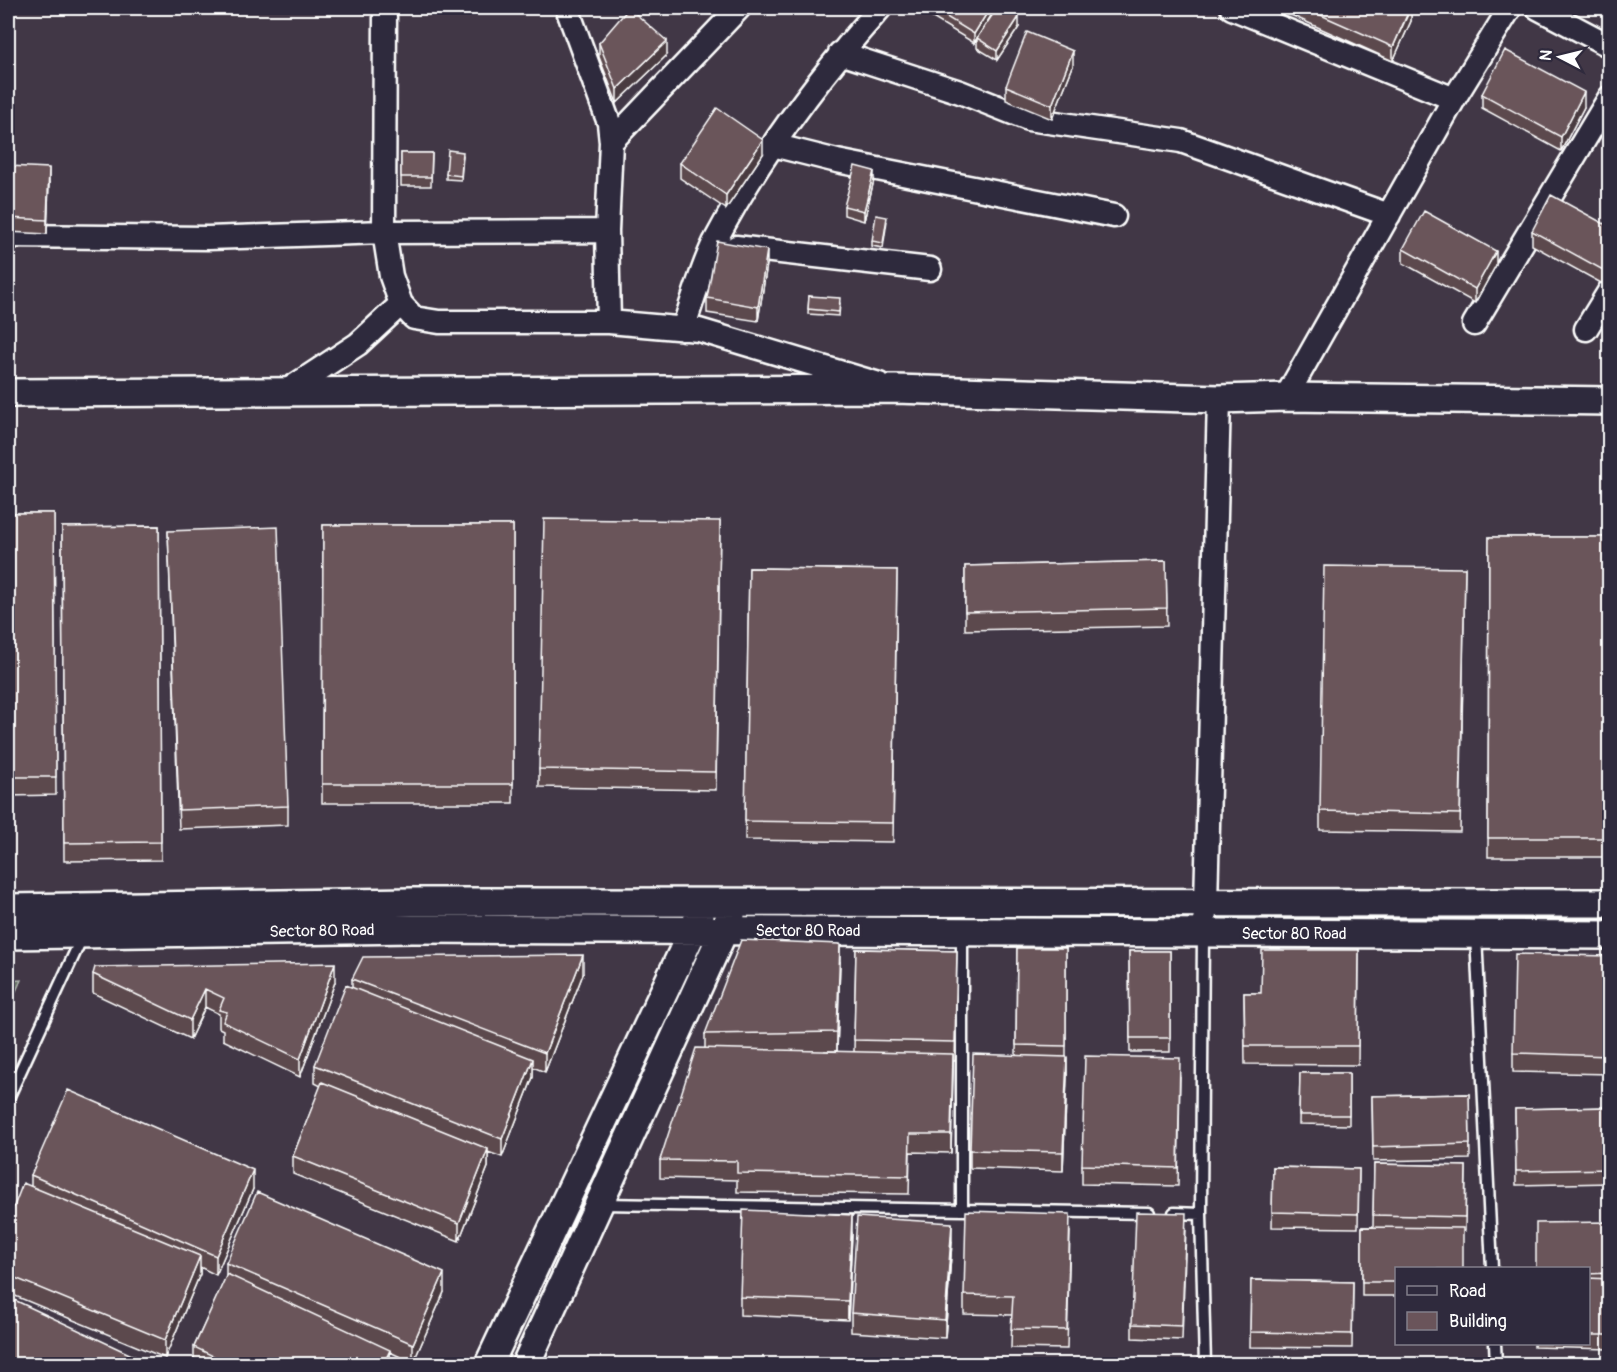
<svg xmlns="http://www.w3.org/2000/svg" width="1617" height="1372" font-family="Pangolin,sans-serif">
<rect width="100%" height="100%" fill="#413746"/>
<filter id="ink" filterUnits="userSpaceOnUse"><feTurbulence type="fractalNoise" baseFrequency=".0167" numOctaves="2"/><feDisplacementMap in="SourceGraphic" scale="12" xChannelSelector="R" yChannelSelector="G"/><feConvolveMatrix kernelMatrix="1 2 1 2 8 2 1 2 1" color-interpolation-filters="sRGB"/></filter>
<g filter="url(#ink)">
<path fill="#626d62" stroke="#b0b6b0" stroke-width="1.5" d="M 21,980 L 8,1009 L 8,981 Z"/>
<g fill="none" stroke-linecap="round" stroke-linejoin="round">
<defs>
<path id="service" d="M 1203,933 L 1201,1214 L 1205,1364
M 1476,935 L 1492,1268
M 8,1098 L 83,935
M 601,1204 L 1149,1213
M 962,1210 L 962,931
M 1174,1213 L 1201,1214
M 1495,1344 L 1496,1364"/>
<path id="minor" d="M 385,8 L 384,232 L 391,276 L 401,304 L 414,318 L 439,322 L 609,322 L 699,330 L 879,384
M 567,8 L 609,123 L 611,142 L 607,231 L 609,322
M 1232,8 L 1454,99
M 1538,8 L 1610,46
M 840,53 L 960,92 L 1028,119 L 1181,141 L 1389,215
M 611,142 L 739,8
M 773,145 L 837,161 L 1114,216
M 8,236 L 208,238 L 384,232 L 607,231
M 736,247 L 930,269
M 1474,324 L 1610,97
M 683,329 C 693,300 701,270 714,243 C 758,159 818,78 880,8
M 1586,329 L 1610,290
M 285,392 L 358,344 L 401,304
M 1286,397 L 1454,99 L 1510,8
M 1203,933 L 1206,903 L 1219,399"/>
<path id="tertiary" d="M 8,393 L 895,389 L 1219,399 L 1286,397 L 1610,401
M 8,908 L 412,902 L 1610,903
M 8,935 L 412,929 L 1610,935
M 489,1364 L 700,915
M 526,1364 L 731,915"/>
</defs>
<use href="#service" stroke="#fff" stroke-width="15"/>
<use href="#minor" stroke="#fff" stroke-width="27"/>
<use href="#tertiary" stroke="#fff" stroke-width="32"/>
<use href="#service" stroke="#2f2a3d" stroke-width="10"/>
<use href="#minor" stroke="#2f2a3d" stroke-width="22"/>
<use href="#tertiary" stroke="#2f2a3d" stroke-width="27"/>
</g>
<path fill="#5b484d" stroke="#fff" stroke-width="1.5" d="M 931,8 L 994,8 L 994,11 L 980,34 L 1019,27 L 997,60 L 977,48 L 977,39 L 974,43 L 931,17 Z
M 1263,8 L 1275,8 L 1273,11 Z
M 1282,8 L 1411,8 L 1411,21 L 1393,61 L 1282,11 Z
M 599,43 L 667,55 L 617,103 L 599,57 Z
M 1073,66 L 1052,119 L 1006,100 L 1006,86 Z
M 1482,94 L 1584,107 L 1561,151 L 1482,108 Z
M 401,153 L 432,153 L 431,186 L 401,186 Z
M 763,154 L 726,209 L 680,178 L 680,163 Z
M 463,156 L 461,180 L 446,179 L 446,174 Z
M 8,166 L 49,182 L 47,234 L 8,232 Z
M 874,180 L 864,221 L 844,215 L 844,206 Z
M 887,221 L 883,248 L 872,246 L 872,241 Z
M 1610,227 L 1603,284 L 1532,245 L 1532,231 Z
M 1403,249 L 1496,265 L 1475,303 L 1403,263 Z
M 767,264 L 758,321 L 707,313 L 707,298 Z
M 1610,294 L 1610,325 L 1602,321 L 1602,307 Z
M 809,296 L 840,303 L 839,316 L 808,314 Z
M 8,513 L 54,513 L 56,795 L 8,796 Z
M 720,521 L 716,790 L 539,787 L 539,769 Z
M 323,525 L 513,525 L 513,803 L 322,803 Z
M 159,526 L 161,860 L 64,861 L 62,527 Z
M 168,531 L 288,806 L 288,825 L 179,829 Z
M 1489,537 L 1610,537 L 1610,857 L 1488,857 Z
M 1166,561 L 1167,626 L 965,630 L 965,566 Z
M 749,568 L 897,570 L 893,842 L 745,840 Z
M 1465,568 L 1460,832 L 1320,830 L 1320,811 Z
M 1017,948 L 1066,948 L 1066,1057 L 1067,1076 L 1063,1171 L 970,1168 L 970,1150 L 1016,1055 Z
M 856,949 L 957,951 L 955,1061 L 953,1061 L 951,1153 L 910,1152 L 909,1194 L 737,1192 L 737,1180 L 660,1178 L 660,1160 L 705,1048 L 705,1034 L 840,962 L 837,1051 L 824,1051 L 854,1052 Z
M 1359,950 L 1358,1065 L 1245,1064 L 1244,993 L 1261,993 Z
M 1129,951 L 1170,951 L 1170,1052 L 1130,1052 Z
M 1610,956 L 1610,1074 L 1513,1072 L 1513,1053 Z
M 93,974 L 335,982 L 300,1077 L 223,1040 L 223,1030 L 219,1028 L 219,1014 L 205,1007 L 190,1039 L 93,993 Z
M 583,974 L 545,1072 L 533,1067 L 533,1077 L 502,1157 L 488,1152 L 488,1167 L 459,1241 L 293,1174 L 293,1156 L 321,1086 L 315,1083 L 315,1065 L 352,987 L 352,979 Z
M 1300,1073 L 1349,1073 L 1349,1125 L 1299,1124 Z
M 1180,1077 L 1178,1186 L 1082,1184 L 1082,1165 Z
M 1469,1094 L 1470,1159 L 1373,1161 L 1372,1096 Z
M 1610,1107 L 1610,1183 L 1516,1185 L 1515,1109 Z
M 1374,1164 L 1466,1166 L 1465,1231 L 1463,1231 L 1396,1269 L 1396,1296 L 1362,1296 L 1362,1227 L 1373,1227 Z
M 1273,1167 L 1359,1169 L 1358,1228 L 1272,1227 Z
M 31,1175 L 253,1189 L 216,1275 L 200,1267 L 200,1274 L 165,1358 L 8,1293 L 8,1222 L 31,1186 Z
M 1610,1222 L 1610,1349 L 1534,1347 L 1534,1344 L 1588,1344 L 1588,1269 Z
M 1186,1228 L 1182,1340 L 1132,1338 L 1132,1324 Z
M 1070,1232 L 1067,1349 L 1011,1348 L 1012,1315 L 964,1314 L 964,1295 Z
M 852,1233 L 848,1320 L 740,1315 L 740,1297 Z
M 952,1242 L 945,1338 L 851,1332 L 851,1313 Z
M 226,1263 L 444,1292 L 413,1363 L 390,1352 L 390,1365 L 194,1365 L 194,1347 L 226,1277 Z
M 1251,1280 L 1353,1282 L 1352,1348 L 1250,1347 Z"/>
<path fill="#4a3b3f" stroke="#fff" stroke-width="1.5" d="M 990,8 L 994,8 L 994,11 L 974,43 L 974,34 Z
M 1411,8 L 1411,21 L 1393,61 L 1393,47 Z
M 1019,17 L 1019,27 L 997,60 L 997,51 Z
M 667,41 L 667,55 L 617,103 L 617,89 Z
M 1073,51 L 1073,66 L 1052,119 L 1052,105 Z
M 1584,92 L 1584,107 L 1561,151 L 1561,137 Z
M 763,140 L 763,154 L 726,209 L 726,195 Z
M 49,168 L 49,182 L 47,234 L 47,220 Z
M 874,171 L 874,180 L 864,221 L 864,211 Z
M 767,250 L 767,264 L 758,321 L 758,307 Z
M 1496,251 L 1496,265 L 1475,303 L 1475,289 Z
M 1610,257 L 1610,271 L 1603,284 L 1603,270 Z
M 840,944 L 840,962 L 837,1051 L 837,1032 Z
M 583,955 L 583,974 L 545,1072 L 545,1053 Z
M 335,963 L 335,982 L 300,1077 L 300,1059 Z
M 205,989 L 205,1007 L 190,1039 L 190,1020 Z
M 953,1054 L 953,1073 L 951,1153 L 951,1134 Z
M 1067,1057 L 1067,1076 L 1063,1171 L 1063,1152 Z
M 533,1059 L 533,1077 L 502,1157 L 502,1139 Z
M 488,1149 L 488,1167 L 459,1241 L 459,1223 Z
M 253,1170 L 253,1189 L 216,1275 L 216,1256 Z
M 852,1215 L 852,1233 L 848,1320 L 848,1301 Z
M 952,1223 L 952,1242 L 945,1338 L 945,1320 Z
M 200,1256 L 200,1274 L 165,1358 L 165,1340 Z
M 444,1273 L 444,1292 L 413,1363 L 413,1344 Z
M 390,1350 L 390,1365 L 383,1365 Z"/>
<path fill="#6a545a" stroke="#fff" stroke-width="1.5" d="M 629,8 L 667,41 L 617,89 L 599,43 Z
M 932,8 L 990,8 L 974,34 Z
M 997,8 L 1004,8 L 1019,17 L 997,51 L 977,38 Z
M 1305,8 L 1410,8 L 1393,47 Z
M 1027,32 L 1073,51 L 1052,105 L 1006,86 Z
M 1505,50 L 1584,92 L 1561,137 L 1482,94 Z
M 717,108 L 763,140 L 726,195 L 680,163 Z
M 448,150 L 463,152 L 461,176 L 446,174 Z
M 401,153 L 432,153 L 431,177 L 401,177 Z
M 8,166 L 49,168 L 47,220 L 8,218 Z
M 855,166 L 874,171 L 864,211 L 844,206 Z
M 1551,195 L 1610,227 L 1610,257 L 1603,270 L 1532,231 Z
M 1424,211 L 1496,251 L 1475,289 L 1403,249 Z
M 876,215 L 887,217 L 883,243 L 872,241 Z
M 717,241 L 767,250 L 758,307 L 707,298 Z
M 1610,294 L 1610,311 L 1602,307 Z
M 809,296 L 840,298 L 839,312 L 808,309 Z
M 8,513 L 54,513 L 56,777 L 8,777 Z
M 544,519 L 720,521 L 716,772 L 539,769 Z
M 323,525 L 513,525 L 513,784 L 322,784 Z
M 159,526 L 161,842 L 64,843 L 62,527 Z
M 278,527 L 288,806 L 179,810 L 168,531 Z
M 1489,537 L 1610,537 L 1610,838 L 1488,838 Z
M 1166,561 L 1167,608 L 965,612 L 965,566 Z
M 1324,566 L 1465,568 L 1460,814 L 1320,811 Z
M 749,568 L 897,570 L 893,823 L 745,821 Z
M 741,940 L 840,944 L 837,1032 L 705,1034 Z
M 1017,948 L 1066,948 L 1066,1046 L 1016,1045 Z
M 856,949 L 957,951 L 955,1042 L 854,1040 Z
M 1262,950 L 1359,950 L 1358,1046 L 1245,1046 L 1244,993 L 1261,993 Z
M 1129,951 L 1170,951 L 1170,1038 L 1130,1038 Z
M 1515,954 L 1610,956 L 1610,1056 L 1513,1053 Z
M 583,955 L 545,1053 L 352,979 L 363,957 Z
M 335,963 L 300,1059 L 223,1022 L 227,1012 L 219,1010 L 224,998 L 205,989 L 190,1020 L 93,974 L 95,967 Z
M 346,985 L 533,1059 L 502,1139 L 315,1065 Z
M 696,1048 L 953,1054 L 951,1134 L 910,1134 L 909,1176 L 737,1173 L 737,1161 L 660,1160 Z
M 973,1054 L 1067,1057 L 1063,1152 L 970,1150 Z
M 1085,1056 L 1180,1058 L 1178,1168 L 1082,1165 Z
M 1300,1073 L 1349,1073 L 1349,1115 L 1299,1115 Z
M 322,1082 L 488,1149 L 459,1223 L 293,1156 Z
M 68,1090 L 253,1170 L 216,1256 L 31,1175 Z
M 1469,1094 L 1470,1144 L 1373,1147 L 1372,1096 Z
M 1610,1107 L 1610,1169 L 1516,1171 L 1515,1109 Z
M 1374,1164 L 1466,1166 L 1465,1217 L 1373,1215 Z
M 1273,1167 L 1359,1169 L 1358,1214 L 1272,1212 Z
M 23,1183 L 200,1256 L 165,1340 L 8,1275 L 8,1222 Z
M 257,1192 L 444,1273 L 413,1344 L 226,1263 Z
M 743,1210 L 852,1215 L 848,1301 L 740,1297 Z
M 966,1211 L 1070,1214 L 1067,1330 L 1011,1329 L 1013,1296 L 964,1295 Z
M 1136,1212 L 1186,1213 L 1182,1326 L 1132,1324 Z
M 857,1217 L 952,1223 L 945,1320 L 851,1313 Z
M 1610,1222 L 1610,1273 L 1588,1274 L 1588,1269 L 1536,1269 L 1536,1223 Z
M 1362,1227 L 1463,1228 L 1463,1269 L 1396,1269 L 1396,1282 L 1362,1282 Z
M 227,1274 L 390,1350 L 383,1365 L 232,1365 L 194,1347 Z
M 1588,1278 L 1610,1279 L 1610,1335 L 1588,1335 Z
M 1251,1280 L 1353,1282 L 1352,1334 L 1250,1332 Z
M 8,1297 L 153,1365 L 8,1365 Z"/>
</g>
<g text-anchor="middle" stroke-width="6" stroke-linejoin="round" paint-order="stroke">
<g font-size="16" fill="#fff" stroke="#2f2a3d">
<text transform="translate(322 930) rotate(-1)" y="6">Sector 80 Road</text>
<text x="808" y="936">Sector 80 Road</text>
<text x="1294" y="939">Sector 80 Road</text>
</g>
</g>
<rect width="1617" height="1372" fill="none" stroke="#2f2a3d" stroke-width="30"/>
<rect x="15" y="15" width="1587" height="1342" fill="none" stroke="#fff" stroke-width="2" filter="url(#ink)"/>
<rect x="1395" y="1267" width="195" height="78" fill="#2f2a3d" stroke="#827f8b" stroke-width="1.5"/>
<rect x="1407" y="1286" width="30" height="9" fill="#2f2a3d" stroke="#827f8b" stroke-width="1.5"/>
<text x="1449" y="1297" font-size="18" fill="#ffffff">Road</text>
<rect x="1407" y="1312" width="30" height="18" fill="#6a545a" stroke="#827f8b" stroke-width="1.5"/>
<text x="1449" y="1327" font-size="18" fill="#ffffff">Building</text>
<g transform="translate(1560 57) rotate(277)" stroke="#2f2a3d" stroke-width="4.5" paint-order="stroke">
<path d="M0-4.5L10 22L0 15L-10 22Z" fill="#ffffff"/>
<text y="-9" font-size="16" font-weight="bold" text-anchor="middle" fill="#ffffff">N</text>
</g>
</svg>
